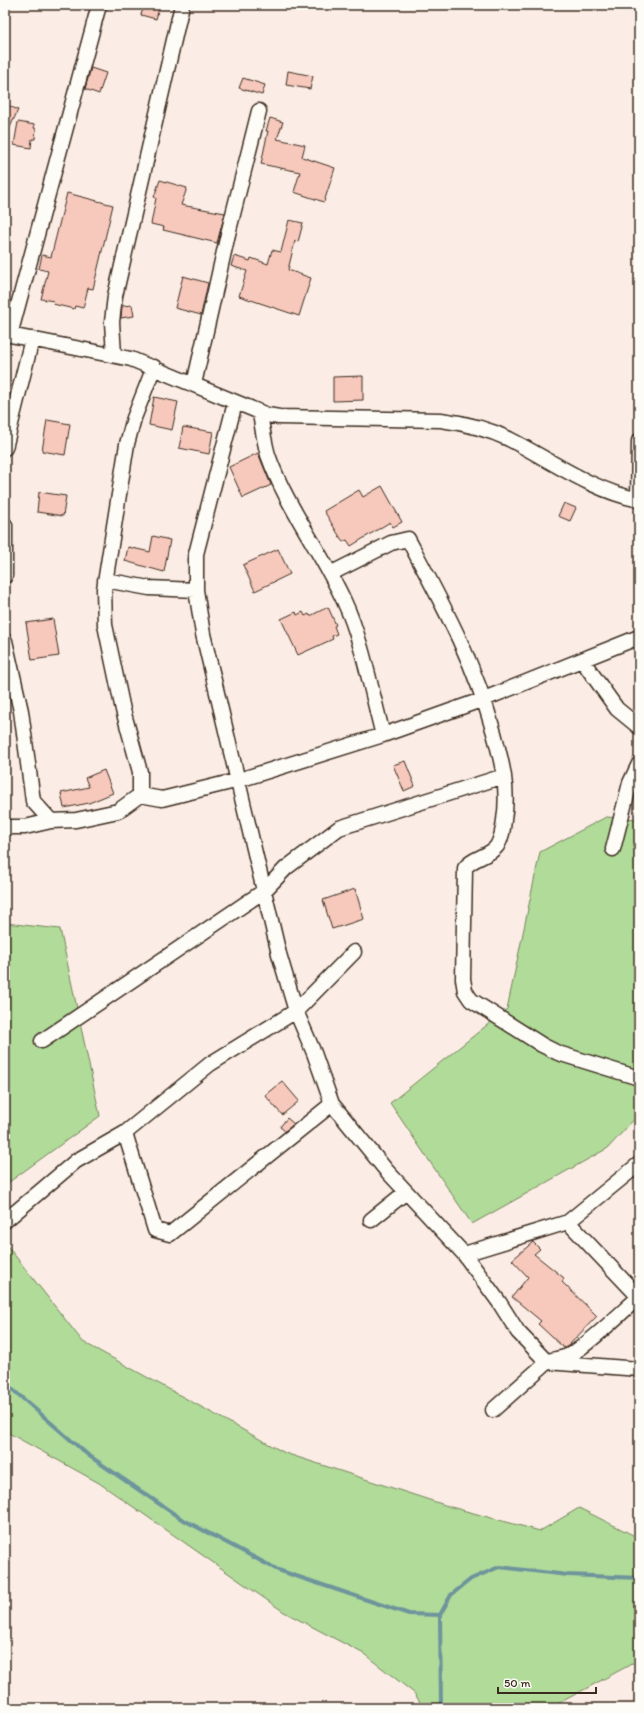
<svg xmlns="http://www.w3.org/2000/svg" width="644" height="1713" font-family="Itim,sans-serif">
<rect width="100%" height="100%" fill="#fbede5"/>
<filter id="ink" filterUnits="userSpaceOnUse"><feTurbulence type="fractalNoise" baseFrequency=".025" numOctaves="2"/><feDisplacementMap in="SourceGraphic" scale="8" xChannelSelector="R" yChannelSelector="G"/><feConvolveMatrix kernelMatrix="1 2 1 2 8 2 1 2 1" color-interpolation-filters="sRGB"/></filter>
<g filter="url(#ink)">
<path fill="#b0db99" stroke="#76825c" d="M 606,817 L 639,819 L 639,1114 L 608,1148 L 472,1224 L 390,1103 L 507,1009 L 540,852 Z
M 5,923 L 60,929 L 100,1116 L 5,1185 Z
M 5,1243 L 83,1342 L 285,1453 L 451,1507 L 540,1531 L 579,1508 L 639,1538 L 639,1660 L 550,1708 L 424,1708 L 414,1693 L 364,1654 L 284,1612 L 99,1483 L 5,1431 Z"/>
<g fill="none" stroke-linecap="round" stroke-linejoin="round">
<path stroke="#6e949c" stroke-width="4" d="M 5,1383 L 88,1455 L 180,1518 L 278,1570 L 409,1614 L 440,1615
M 441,1708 L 440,1615 L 451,1595 L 471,1579 L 499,1567 L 568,1575 L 639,1578"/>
</g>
<path fill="#f7c9bc" stroke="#3b2a1e" d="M 144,5 L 160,5 L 156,19 L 141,15 Z
M 91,68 L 106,73 L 99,94 L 85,89 Z
M 288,71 L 313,76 L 310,89 L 286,85 Z
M 243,78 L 265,85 L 262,95 L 239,88 Z
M 5,104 L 18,110 L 5,138 Z
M 270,118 L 283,122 L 277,139 L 305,145 L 302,157 L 335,168 L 324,202 L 294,192 L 300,172 L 261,164 L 268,131 L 266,131 Z
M 18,122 L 35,125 L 34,128 L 36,129 L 35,139 L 32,139 L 31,148 L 14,145 Z
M 160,180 L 187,188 L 181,205 L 225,213 L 217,243 L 163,230 L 164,227 L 151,224 L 156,198 L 154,197 Z
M 67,193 L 113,205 L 93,289 L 88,288 L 83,308 L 75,306 L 74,309 L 53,304 L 54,301 L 41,299 L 48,271 L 39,269 L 42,255 L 51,257 Z
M 289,220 L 303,223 L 298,242 L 295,241 L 288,270 L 311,278 L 299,316 L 239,296 L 247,271 L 231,266 L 234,256 L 250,261 L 251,258 L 268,264 L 272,250 L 281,252 Z
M 183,276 L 208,283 L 201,315 L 175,308 Z
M 132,305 L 134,316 L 121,318 L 122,306 Z
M 363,376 L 363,400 L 333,401 L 333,377 Z
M 154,397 L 178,402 L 172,430 L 149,425 Z
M 47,420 L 70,424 L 65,455 L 42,451 Z
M 183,427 L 213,432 L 209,454 L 179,448 Z
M 258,453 L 271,485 L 243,498 L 229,467 Z
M 382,486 L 402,522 L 393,527 L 390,522 L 351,546 L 347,540 L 343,542 L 324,511 L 359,490 L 363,497 Z
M 39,492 L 66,496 L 63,516 L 37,512 Z
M 564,503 L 576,508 L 570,521 L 558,516 Z
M 153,536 L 170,540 L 164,572 L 125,561 L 128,547 L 150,552 Z
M 278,549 L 290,574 L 255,591 L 243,565 Z
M 328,607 L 336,625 L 334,626 L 337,634 L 332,636 L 333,639 L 298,655 L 281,619 L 296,612 L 297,615 L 303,612 L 305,616 L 309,614 L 310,616 Z
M 53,619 L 59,656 L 32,660 L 26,623 Z
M 405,761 L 415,786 L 404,791 L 393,765 Z
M 104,770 L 113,793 L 89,803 L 64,808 L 61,793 L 89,787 L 85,778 Z
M 355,889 L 364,919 L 332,929 L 323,900 Z
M 282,1081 L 299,1101 L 282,1115 L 265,1095 Z
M 287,1118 L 294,1124 L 285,1131 L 280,1127 Z
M 533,1242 L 540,1249 L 534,1254 L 564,1278 L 562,1282 L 597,1316 L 568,1346 L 564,1348 L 538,1324 L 541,1321 L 512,1297 L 528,1277 L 512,1260 Z"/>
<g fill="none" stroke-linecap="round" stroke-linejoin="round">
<defs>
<path id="minor" d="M 5,334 L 131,359 L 267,415 L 279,417 L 441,420 C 464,423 488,429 509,439 C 552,461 591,490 639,500
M 10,335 L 99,5
M 114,355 L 112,322 L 115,296 L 182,5
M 154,367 L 134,418 L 127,444 L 104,589 L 105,625 L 123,710 L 140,772 L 140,795 L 162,799 L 239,780 L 383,735 L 484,699 L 639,637
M 194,384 L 228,234 L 259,111
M 235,403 L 196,554 L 196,590 L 203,634 L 279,954 L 296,1011 L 314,1053 L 332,1104 L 386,1170 L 464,1254 L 499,1302 L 518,1332 L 547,1362 C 553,1359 558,1359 565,1357 C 580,1353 624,1310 639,1297 L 568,1222 L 464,1254
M 260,413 C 262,427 264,441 268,455 C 286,506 321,551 344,601 C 362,639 372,694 383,735
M 5,448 L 32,339
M 638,500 L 639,441
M 5,525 L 5,576
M 330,574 L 391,543 L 408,539 C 443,605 474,661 494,733 C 502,762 509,789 504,820 C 503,829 502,838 497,846 C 489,857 473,857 465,868 L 463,979 L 465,991 L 471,1000 L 542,1045 L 558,1053 L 639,1078
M 105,580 L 149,588 L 196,590
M 5,641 L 21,711 L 33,801 L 51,821 L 76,820 L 118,811 L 140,795
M 582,660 L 617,709 L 639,727
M 5,827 L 25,827 L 51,821
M 613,849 L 630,783 L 639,764
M 42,1041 L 264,891 L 286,868 L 339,828 L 504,776
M 332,1104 L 170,1234 L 155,1230 L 125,1133 L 210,1064 L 296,1011 L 354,952
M 371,1220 L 406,1192
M 5,1221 L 76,1161 L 125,1133
M 568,1222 L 639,1164
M 493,1410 L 547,1362 L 639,1369"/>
</defs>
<use href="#minor" stroke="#3b2a1e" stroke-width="17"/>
<use href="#minor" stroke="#fdfcf7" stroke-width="14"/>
</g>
</g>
<rect width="644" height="1713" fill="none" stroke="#fdfcf7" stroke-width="20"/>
<rect x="10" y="10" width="624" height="1693" fill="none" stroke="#3b2a1e" stroke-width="1.5" filter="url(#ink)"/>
<path d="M498 1687v6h98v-6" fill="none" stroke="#3b2a1e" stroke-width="2"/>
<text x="504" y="1687" font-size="12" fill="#3b2a1e" stroke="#fdfcf7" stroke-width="3" paint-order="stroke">50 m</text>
</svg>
